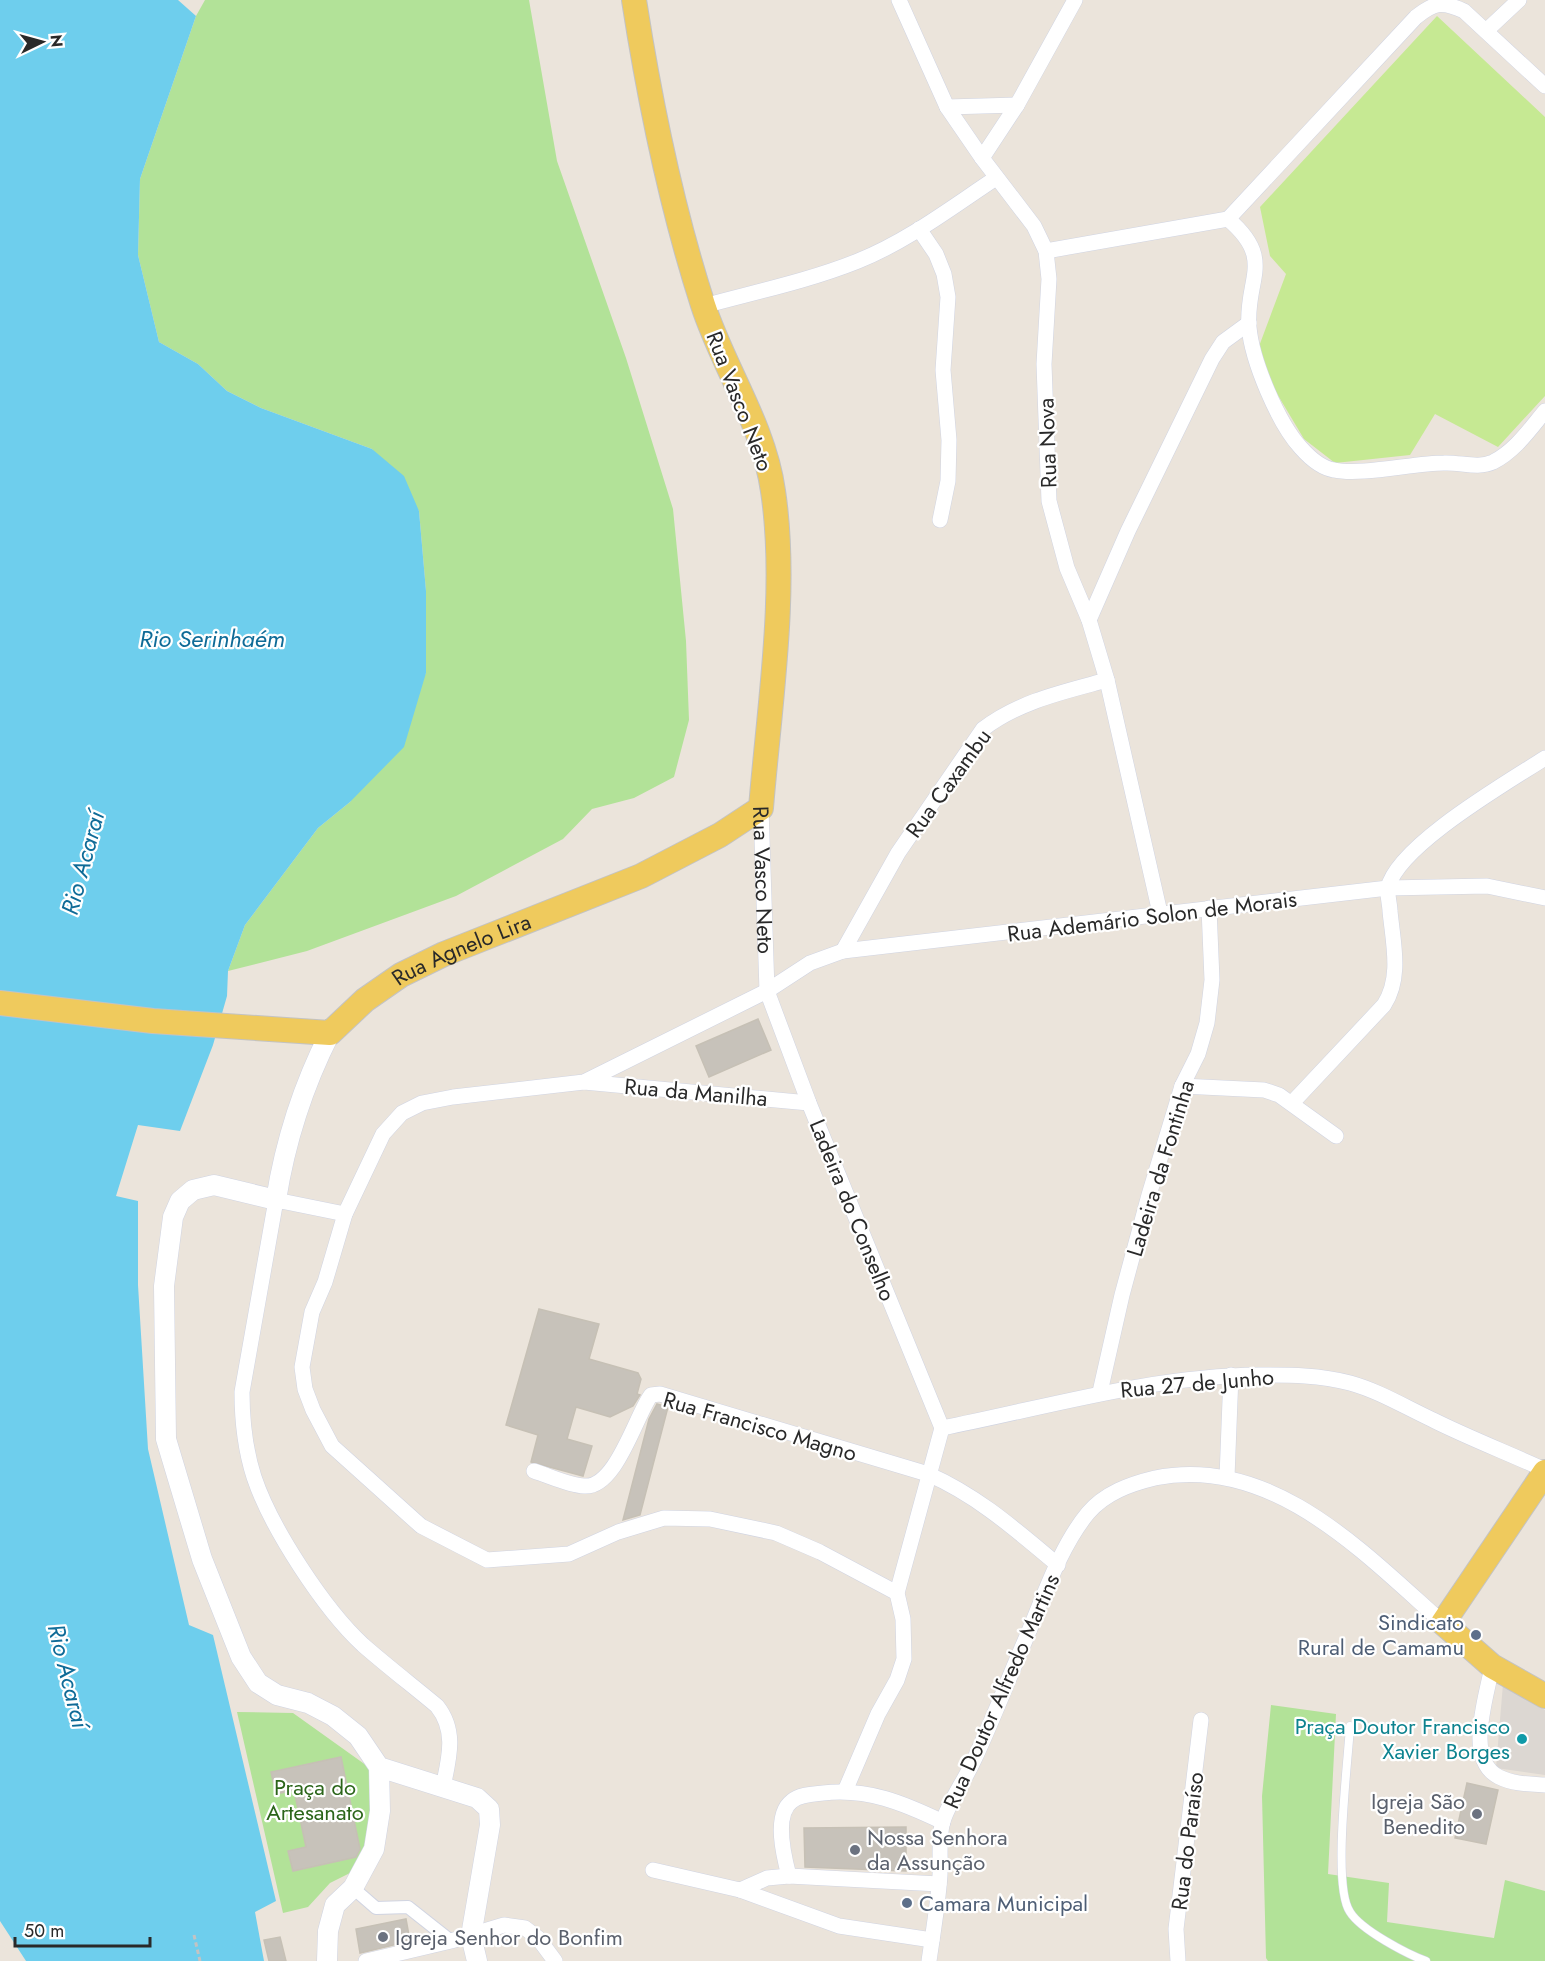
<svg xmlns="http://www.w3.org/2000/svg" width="1545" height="1961" font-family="Jost,sans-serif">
<rect width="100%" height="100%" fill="#ebe4db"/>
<path fill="#b2e298" d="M 205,0 L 529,0 L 557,161 L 626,358 L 673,509 L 686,641 L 689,720 L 674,777 L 634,798 L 592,809 L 563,839 L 456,896 L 307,951 L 228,971 L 245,925 L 318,828 L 350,802 L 426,673 L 426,591 L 419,511 L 372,449 L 261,408 L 227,391 L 198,364 L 159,342 L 138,255 L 140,179 L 196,16 Z
M 1271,1705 L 1336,1714 L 1328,1874 L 1389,1883 L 1387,1922 L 1494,1938 L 1505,1880 L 1545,1891 L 1545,1961 L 1268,1961 L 1266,1958 L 1262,1796 Z
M 237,1712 L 293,1713 L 370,1768 L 373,1797 L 362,1867 L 330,1883 L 308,1907 L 283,1913 Z"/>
<path fill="#c6e993" d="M 1437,16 L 1545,117 L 1545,396 L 1498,447 L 1435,414 L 1410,455 L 1335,463 L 1304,439 L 1255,357 L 1286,274 L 1270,256 L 1260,207 Z"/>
<path fill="#dcd7d2" d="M 1503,1684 L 1545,1710 L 1545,1775 L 1496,1768 Z"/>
<path fill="#6eceed" d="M 0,0 L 178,0 L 196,16 L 140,179 L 138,255 L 159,342 L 198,364 L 227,391 L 261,408 L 372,449 L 404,476 L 419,511 L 426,591 L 426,673 L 404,747 L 350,802 L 318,828 L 245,925 L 228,971 L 227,996 L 213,1045 L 180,1131 L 138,1125 L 116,1196 L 138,1201 L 138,1285 L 148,1449 L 189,1625 L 213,1635 L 276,1901 L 255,1912 L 264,1961 L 26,1961 L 0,1921 Z"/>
<path fill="#c7c2ba" stroke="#c6c0b5" stroke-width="1.5" d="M 758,1019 L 771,1050 L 709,1077 L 696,1046 Z
M 539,1309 L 599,1324 L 589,1359 L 638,1373 L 641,1379 L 637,1394 L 640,1395 L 633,1406 L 610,1417 L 576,1407 L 567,1439 L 592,1446 L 583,1476 L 531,1462 L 538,1435 L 506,1425 Z
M 657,1404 L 668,1407 L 640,1515 L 623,1520 L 649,1419 Z
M 341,1757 L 360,1849 L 356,1857 L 293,1871 L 288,1851 L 306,1847 L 294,1790 L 276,1794 L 271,1772 Z
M 1467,1783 L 1498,1790 L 1486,1844 L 1455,1838 Z
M 906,1827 L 906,1871 L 805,1867 L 804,1828 Z
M 406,1919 L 410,1941 L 360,1953 L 356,1929 Z
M 280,1937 L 286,1961 L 269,1961 L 264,1940 Z"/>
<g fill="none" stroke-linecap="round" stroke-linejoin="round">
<defs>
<path id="service" d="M 1350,1726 C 1348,1763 1332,1886 1350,1912 C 1361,1930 1407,1954 1426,1961"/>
<path id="pedestrian" d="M 353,1888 L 376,1908 L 408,1907 L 451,1941"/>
<g id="minor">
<path d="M 899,0 L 947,107 L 982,158 L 1034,226 L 1046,251 L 1049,279 L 1044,364 L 1049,501 L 1067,568 L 1089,620 L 1107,680 L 1160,913"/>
<path d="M 1487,30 L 1519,0"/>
<path d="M 947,107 L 1017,105"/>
<path d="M 982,158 L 1017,105 L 1075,0"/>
<path d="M 1228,219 C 1276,260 1245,279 1249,327 C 1252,361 1278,423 1301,448 C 1309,457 1321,468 1334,470 C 1361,476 1414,463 1444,463 C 1460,462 1478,469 1493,462 C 1515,451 1530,429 1545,411"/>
<path d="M 1228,219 L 1416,17 C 1435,2 1442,1 1464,11 L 1545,86"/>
<path d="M 919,229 L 936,254 L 944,274 L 948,297 L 943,370 L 949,440 L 948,481 L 940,520"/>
<path d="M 1046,251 L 1228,219"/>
<path d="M 704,306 C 755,292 808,281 858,261 C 908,241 952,207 996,178"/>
<path d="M 1089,620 L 1128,531 L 1212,359 L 1223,342 L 1249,323"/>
<path id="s1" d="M 761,808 L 767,991 L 809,1103 L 942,1428 L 897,1593 L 903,1619 L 904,1659 L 897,1680 L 878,1714 L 845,1791"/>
<path d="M 843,951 L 898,853 L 983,729 C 1020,701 1063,692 1107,680"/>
<path d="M 584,1082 L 809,1103"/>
<path d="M 1182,1086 L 1264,1090 L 1279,1095 L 1336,1136"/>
<path d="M 1292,1103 L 1384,1005 C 1402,977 1393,943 1390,911 C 1390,905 1387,895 1388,888 C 1397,846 1508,782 1545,758"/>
<path d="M 345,1214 L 276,1200 L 242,1392 C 242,1421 245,1449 254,1477 C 271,1528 324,1609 363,1645 C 387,1666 413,1686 437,1706 C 457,1731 449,1758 443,1787"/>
<path d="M 1100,1392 L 1122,1295 L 1149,1195 L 1182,1086 L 1198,1054 L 1207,1023 L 1212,980 L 1209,908"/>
<path d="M 942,1428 C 1048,1407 1151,1376 1259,1375 C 1290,1375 1320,1375 1350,1383 C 1379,1391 1405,1407 1433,1420 C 1469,1438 1508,1453 1545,1470"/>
<path d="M 534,1471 C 550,1476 568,1485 584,1486 C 616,1489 636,1415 651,1395 L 660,1394 L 928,1474 C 978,1496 1016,1530 1058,1565"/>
<path d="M 1227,1477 L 1231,1375"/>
<path d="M 897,1593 L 820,1552 L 776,1533 L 710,1519 L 664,1518 L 618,1532 L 569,1554 L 487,1560 L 421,1526 L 332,1446 L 313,1410 L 305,1389 L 302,1367 L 312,1312 L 325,1282 L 345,1214 L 383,1134 L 402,1113 L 422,1103 L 453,1097 L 584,1082 L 767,991 L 810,963 L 843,951 L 1388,888 L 1487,886 L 1545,898"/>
<path d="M 1492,1666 C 1487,1697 1464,1759 1499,1777 C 1513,1784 1530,1784 1545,1785"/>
<path d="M 653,1870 L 740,1890 L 839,1926 L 932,1940"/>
<path d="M 789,1876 C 784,1857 773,1815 792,1801 C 800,1794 814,1794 823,1793 C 868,1788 903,1803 943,1822"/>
<path d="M 740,1890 L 767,1878 L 789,1876 L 939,1884"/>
<path d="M 366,1961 L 451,1941 L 504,1925 L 525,1928 L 538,1938 L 555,1961"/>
<path d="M 929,1961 C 933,1933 938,1904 940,1875 C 941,1859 938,1837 943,1821 C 950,1800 965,1780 974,1760 C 992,1722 1007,1682 1024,1643 C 1042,1602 1059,1548 1088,1513 C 1105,1493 1130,1484 1155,1478 C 1271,1454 1364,1553 1443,1623"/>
<path d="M 1178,1961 L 1176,1929 L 1201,1720"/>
</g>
<path id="tertiary" d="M 379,1767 L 477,1798 L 489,1809 L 490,1825 L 471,1936 L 477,1961
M 327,1961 L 328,1931 L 335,1905 L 353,1888 L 374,1849 L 380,1811 L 379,1767 L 358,1736 L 333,1716 L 308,1703 L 277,1695 L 258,1683 L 241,1657 L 202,1559 L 166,1439 L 164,1286 L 173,1217 L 180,1201 L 193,1190 L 214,1185 L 276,1200 C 285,1143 304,1084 330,1033"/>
<g id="primary">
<path id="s2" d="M 0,1003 L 153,1021 L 330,1033 L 365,1000 L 401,975 L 444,954 L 641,876 L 720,835 L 761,808 C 769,708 788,590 773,491 C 764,425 723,367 703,305 C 671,206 650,103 634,0"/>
<path d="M 1545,1472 L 1443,1623 L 1492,1666 L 1545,1696"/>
</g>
</defs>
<use href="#service" stroke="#d0d4e2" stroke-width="9"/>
<use href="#pedestrian" stroke="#d0d4e2" stroke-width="14"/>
<use href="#minor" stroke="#d0d4e2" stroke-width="16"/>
<use href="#tertiary" stroke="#d0d4e2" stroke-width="21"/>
<use href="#primary" stroke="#c3c3c3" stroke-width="26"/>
<path stroke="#c3c3c3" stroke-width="3" stroke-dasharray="4.5 3" stroke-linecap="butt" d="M 194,1935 L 200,1961"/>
<use href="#service" stroke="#fff" stroke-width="8"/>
<use href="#pedestrian" stroke="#fff" stroke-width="12"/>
<use href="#minor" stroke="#fff" stroke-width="15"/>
<use href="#tertiary" stroke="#fff" stroke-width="20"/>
<use href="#primary" stroke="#efca5d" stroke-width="24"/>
</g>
<g fill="#5c6f8a" stroke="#fff" stroke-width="2">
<circle cx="1476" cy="1635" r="6"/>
<circle cx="907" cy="1903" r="6"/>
</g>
<circle fill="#0f9aa8" stroke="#fff" stroke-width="2" cx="1522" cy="1739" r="6"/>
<g fill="#6b7280" stroke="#fff" stroke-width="2">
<circle cx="1477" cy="1814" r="6"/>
<circle cx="855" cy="1850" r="6"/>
<circle cx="383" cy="1937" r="6"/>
</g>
<g text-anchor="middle" stroke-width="4.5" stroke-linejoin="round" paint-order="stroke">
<g font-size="22" fill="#292929" stroke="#fff">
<text transform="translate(740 401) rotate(69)" y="8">Rua Vasco Neto</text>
<text transform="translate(1047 443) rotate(-92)" y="8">Rua Nova</text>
<text transform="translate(948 783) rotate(-54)" y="8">Rua Caxambu</text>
<text dy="8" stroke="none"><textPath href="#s1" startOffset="72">Rua Vasco Neto</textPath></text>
<text transform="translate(1152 916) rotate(-7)" y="8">Rua Ademário Solon de Morais</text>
<text dy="8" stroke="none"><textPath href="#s2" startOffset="489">Rua Agnelo Lira</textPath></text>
<text transform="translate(696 1092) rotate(5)" y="8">Rua da Manilha</text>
<text transform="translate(1160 1168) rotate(-73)" y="8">Ladeira da Fontinha</text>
<text transform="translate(853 1210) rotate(68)" y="8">Ladeira do Conselho</text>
<text transform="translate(1197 1383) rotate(-5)" y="8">Rua 27 de Junho</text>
<text transform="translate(760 1426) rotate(16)" y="8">Rua Francisco Magno</text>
<text transform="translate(1001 1691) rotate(-66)" y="8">Rua Doutor Alfredo Martins</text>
<text transform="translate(1187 1841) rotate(-83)" y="8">Rua do Paraíso</text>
</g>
<g font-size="22" fill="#4e5e75" stroke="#fff" text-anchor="end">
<text x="1464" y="1630">Sindicato<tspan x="1464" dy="25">Rural de Camamu</tspan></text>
<text x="919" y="1911" text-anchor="start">Camara Municipal</text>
</g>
<g font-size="22" fill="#0d838f" stroke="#fff" text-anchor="end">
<text x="1510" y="1734">Praça Doutor Francisco<tspan x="1510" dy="25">Xavier Borges</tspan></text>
</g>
<g font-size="22" fill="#2b651a" stroke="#fff">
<text x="315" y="1795">Praça do<tspan x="315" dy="25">Artesanato</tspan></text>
</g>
<g font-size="22" fill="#5b616d" stroke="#fff" text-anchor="start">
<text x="1465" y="1809" text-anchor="end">Igreja São<tspan x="1465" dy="25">Benedito</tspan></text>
<text x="867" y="1845">Nossa Senhora<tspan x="867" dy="25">da Assunção</tspan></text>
<text x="395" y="1945">Igreja Senhor do Bonfim</text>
</g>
<g font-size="24" font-style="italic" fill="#0f6b97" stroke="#fff">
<text x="212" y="647">Rio Serinhaém</text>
<text transform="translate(83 863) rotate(-75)" y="8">Rio Acaraí</text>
<text transform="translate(68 1676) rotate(76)" y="8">Rio Acaraí</text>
</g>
</g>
<g transform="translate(42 42) rotate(85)" stroke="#ffffff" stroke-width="4.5" paint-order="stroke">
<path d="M0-4.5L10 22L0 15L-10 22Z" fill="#292929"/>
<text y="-9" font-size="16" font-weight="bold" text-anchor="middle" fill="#292929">N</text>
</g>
<path d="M15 1937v9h135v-9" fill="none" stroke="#292929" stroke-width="3"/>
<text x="24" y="1937" font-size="18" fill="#292929" stroke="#ffffff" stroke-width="4.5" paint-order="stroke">50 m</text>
</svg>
